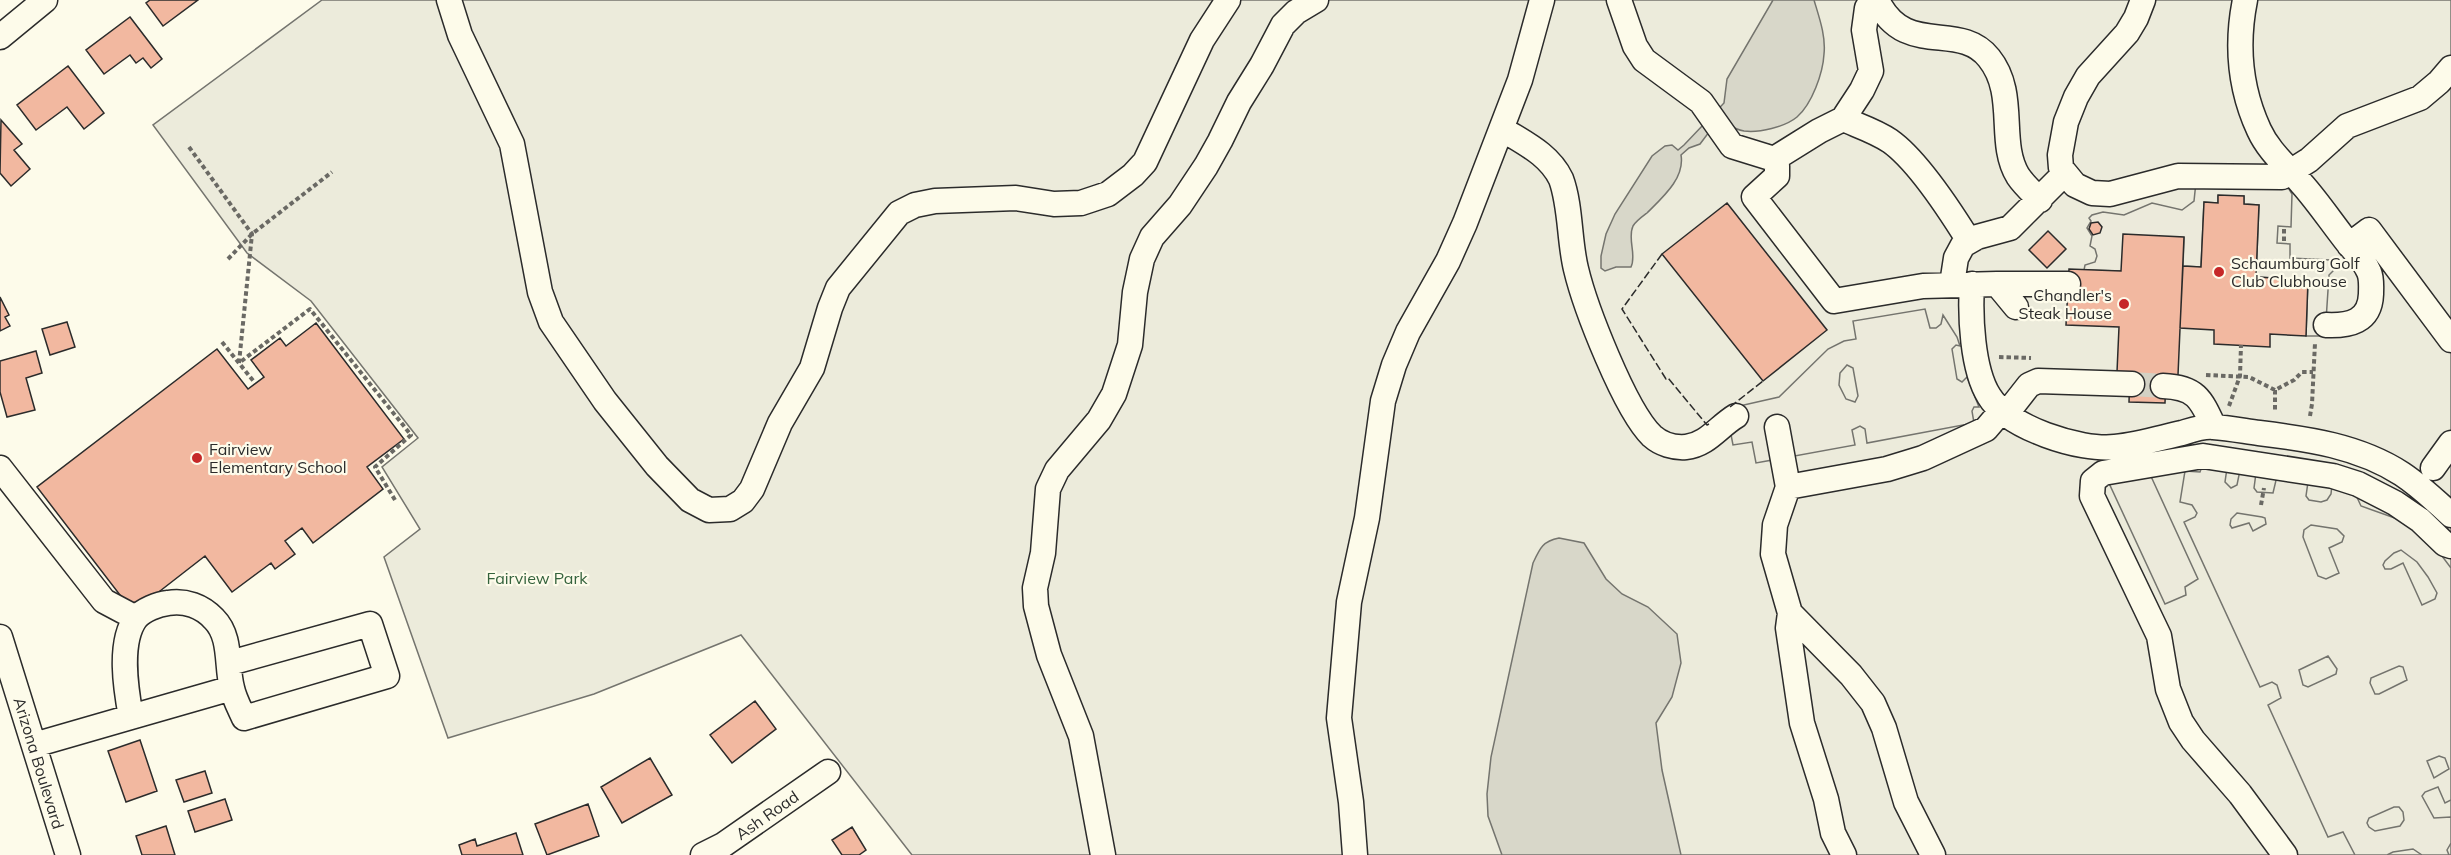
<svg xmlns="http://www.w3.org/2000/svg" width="2451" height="855" font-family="Mulish,sans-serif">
<rect width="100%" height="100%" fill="#fdfbea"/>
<path fill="#ecebdb" stroke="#74746e" stroke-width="1.5" d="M 322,0 L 2451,0 L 2451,855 L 912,855 L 741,635 L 594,694 L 448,738 L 384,557 L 420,529 L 382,467 L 418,438 L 311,301 L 247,253 L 153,125 Z"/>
<path fill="#eceadb" stroke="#74746e" stroke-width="1.5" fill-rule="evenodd" d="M 2196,182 L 2287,187 L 2289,189 L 2292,194 L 2291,227 L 2278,226 L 2277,243 L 2290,244 L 2290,258 L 2330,260 L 2333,263 L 2333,271 L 2329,275 L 2325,336 L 2306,336 L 2308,280 L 2256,277 L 2259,205 L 2244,204 L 2244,196 L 2218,196 L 2218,203 L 2204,202 L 2201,267 L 2183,266 L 2184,238 L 2121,271 L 2084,270 L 2085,265 L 2095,262 L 2097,256 L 2095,249 L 2090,246 L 2092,236 L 2087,228 L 2091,221 L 2089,218 L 2092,215 L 2103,212 L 2124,215 L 2152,203 L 2182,210 L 2194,201 Z
M 1925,309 L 1930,328 L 1936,328 L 1941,324 L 1943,315 L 1957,337 L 1960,346 L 1956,345 L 1952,349 L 1957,379 L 1962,382 L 1967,377 L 1979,407 L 1974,407 L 1972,411 L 1974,423 L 1867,443 L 1865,429 L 1860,426 L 1852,430 L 1855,445 L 1756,463 L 1752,442 L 1733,445 L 1726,409 L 1779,397 L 1828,349 L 1844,341 L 1856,339 L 1853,321 ZM 1847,365 L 1853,368 L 1858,396 L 1855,402 L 1846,399 L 1839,385 L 1840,373 Z
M 2203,464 L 2227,468 L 2225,482 L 2231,488 L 2237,485 L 2240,470 L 2256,473 L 2254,488 L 2257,492 L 2273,493 L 2277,476 L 2308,482 L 2306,496 L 2309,500 L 2321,502 L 2327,500 L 2331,494 L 2332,485 L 2355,493 L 2361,506 L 2406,522 L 2436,548 L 2451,568 L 2451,800 L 2445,803 L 2438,787 L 2425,792 L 2422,796 L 2434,818 L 2451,817 L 2451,843 L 2447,850 L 2449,855 L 2422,855 L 2413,849 L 2393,852 L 2387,855 L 2355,855 L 2343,832 L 2328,837 L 2268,705 L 2281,698 L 2277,685 L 2272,682 L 2260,687 L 2184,522 L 2195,517 L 2197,513 L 2192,505 L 2180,502 L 2185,471 L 2200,472 ZM 2237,513 L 2262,517 L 2265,518 L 2266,524 L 2253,531 L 2249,523 L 2232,528 L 2230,525 L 2231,519 ZM 2311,525 L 2337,529 L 2344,536 L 2342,542 L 2329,548 L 2339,573 L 2326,579 L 2318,576 L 2303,537 L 2304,530 ZM 2401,550 L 2417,562 L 2428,577 L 2437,593 L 2435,599 L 2422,605 L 2403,563 L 2391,569 L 2385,569 L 2383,565 L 2385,561 L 2394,553 ZM 2328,656 L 2337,669 L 2336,674 L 2308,687 L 2303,685 L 2299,670 ZM 2399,666 L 2403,667 L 2407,680 L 2379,694 L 2375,694 L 2370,683 L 2371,678 ZM 2439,756 L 2445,758 L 2449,769 L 2434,778 L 2427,761 ZM 2394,807 L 2399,807 L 2403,812 L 2404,820 L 2400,826 L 2375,831 L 2369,827 L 2367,823 L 2369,818 Z
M 2149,472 L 2198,579 L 2185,587 L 2186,595 L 2165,604 L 2108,481 Z"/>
<path fill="#d8d7c9" stroke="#74746e" stroke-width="1.5" d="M 1773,0 L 1814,0 C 1819,17 1826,36 1824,54 C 1823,73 1812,104 1797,117 C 1785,127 1759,133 1744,131 C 1738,130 1732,127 1727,124 L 1709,132 L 1700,144 L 1689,148 L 1681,155 C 1685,178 1663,197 1647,213 C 1643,216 1636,221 1633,226 C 1627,239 1637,255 1631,267 L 1616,267 L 1605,271 L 1601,268 L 1601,256 L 1606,234 L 1615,214 L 1652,156 L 1665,146 L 1672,145 L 1678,150 L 1684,145 L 1724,103 L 1727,79 Z
M 1559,538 L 1584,543 L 1606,579 L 1622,594 L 1648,607 L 1677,634 L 1681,663 L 1672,697 L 1656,723 L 1662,770 L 1681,855 L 1502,855 L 1488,816 L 1487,794 L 1491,757 L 1533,563 C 1540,548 1543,541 1559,538 Z"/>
<path fill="#f2b8a0" stroke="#2b2b2b" stroke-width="1.5" d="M 150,0 L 198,0 L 163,26 L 146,3 Z
M 130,17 L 162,59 L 151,68 L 143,58 L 136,63 L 130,55 L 104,74 L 86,50 Z
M 68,66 L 104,113 L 84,129 L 67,107 L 36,130 L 17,105 Z
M 1,120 L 22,144 L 14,150 L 30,169 L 11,186 L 0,173 Z
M 2218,195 L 2244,196 L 2244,204 L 2259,205 L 2256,277 L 2308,280 L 2306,336 L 2270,334 L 2270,347 L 2214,344 L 2214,330 L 2180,328 L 2183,266 L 2201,267 L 2204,202 L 2218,203 Z
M 1727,203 L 1827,330 L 1763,381 L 1662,254 Z
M 2098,222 L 2102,227 L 2100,233 L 2093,235 L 2089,229 L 2091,223 Z
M 2048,231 L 2066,249 L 2047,268 L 2029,250 Z
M 2123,234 L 2184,237 L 2178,375 L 2166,375 L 2165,403 L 2129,402 L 2130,373 L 2117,372 L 2119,327 L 2066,325 L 2069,269 L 2121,271 Z
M 0,297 L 9,315 L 5,317 L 10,326 L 0,331 Z
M 67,322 L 75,347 L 50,355 L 42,329 Z
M 316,323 L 404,439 L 367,467 L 383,489 L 313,543 L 302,528 L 285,541 L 295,554 L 275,569 L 271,563 L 232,592 L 205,556 L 133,612 L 37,487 L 217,349 L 248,389 L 264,377 L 251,360 L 280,338 L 286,346 Z
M 36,351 L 42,373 L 26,378 L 35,410 L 7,417 L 0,392 L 0,361 Z
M 755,701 L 776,729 L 732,763 L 710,735 Z
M 140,740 L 157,791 L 126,802 L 108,751 Z
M 650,758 L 672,795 L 622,823 L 601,787 Z
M 205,771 L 212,793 L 184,802 L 176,780 Z
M 225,799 L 232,820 L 195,832 L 188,811 Z
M 588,804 L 599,836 L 547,855 L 535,824 Z
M 166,826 L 175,855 L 142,855 L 136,836 Z
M 852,827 L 866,850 L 859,855 L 842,855 L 832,840 Z
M 516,833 L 523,855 L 462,855 L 459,845 L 475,839 L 477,846 Z"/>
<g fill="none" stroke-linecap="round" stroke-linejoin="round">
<path stroke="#d3d1c4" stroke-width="24" stroke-dasharray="24 12" stroke-linecap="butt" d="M 2132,384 L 2163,386"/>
<defs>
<path id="minor" d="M 449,0 L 460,35 L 512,144 L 540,292 L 551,322 L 605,401 L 657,466 L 690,500 L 709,510 L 730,509 L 743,501 L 752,489 L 780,423 L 812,368 L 830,308 L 838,288 L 899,213 L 915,205 L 935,201 L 1016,198 L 1054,204 L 1081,203 L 1108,194 L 1133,175 L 1145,162 L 1202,40 L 1228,0
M 1619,0 L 1635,46 L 1644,60 L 1701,102 L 1732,146 L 1774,159
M 1877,0 C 1905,59 1959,20 1989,58 C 2018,94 1997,142 2018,176 C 2024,185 2032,192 2040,200
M 2143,0 L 2136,18 L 2127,33 L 2088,76 L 2076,97 L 2066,122 L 2060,155 L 2061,168 L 2075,185 L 2092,193 L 2110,194 L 2178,176 L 2282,177 L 2309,160 L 2347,126 L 2420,98 L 2439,82 L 2451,68
M 2245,0 C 2236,45 2240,89 2259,130 C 2269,152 2287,166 2302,184 C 2318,202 2332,223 2347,242 C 2355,252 2364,260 2369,272 C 2372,279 2371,287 2371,294 C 2370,322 2349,326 2326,325
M 0,37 L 45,0
M 1843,119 C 1859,126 1875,131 1890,141 C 1917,160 1951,212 1969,241
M 1502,129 C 1524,143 1549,154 1561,179 C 1571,206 1569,241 1576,269 C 1585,307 1625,410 1652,436 C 1661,444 1674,448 1686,447 C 1707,445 1719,426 1736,416
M 1774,159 L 1777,166 L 1777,176 L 1754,197 L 1834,301 L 1923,286 L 1997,284 L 2016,307
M 1774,159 L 1819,131 L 1843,119 L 1862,90 L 1871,71 L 1864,30 L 1867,8 L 1873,0
M 2349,245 L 2369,230 L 2451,340
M 1952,284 L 1956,258 L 1963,245 L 1977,237 L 2010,228 L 2064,174
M 1972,284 C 1970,315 1972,369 1989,396 C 2008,428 2080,451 2115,447 C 2138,445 2160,438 2182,433 C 2192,430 2203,426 2213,427 C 2228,428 2244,431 2259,433 C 2308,439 2359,446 2402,474 C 2420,486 2435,500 2451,515
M 1997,284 L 2068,284
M 2163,386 C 2196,387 2201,399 2214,427
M 2007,413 L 2029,385 L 2038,381 L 2132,384
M 1777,427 L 1788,487 L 1775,525 L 1773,554 L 1790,613 L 1788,628 L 1802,723 L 1826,799 L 1833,833 L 1844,855
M 0,468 L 104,601 L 136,618
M 2433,468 L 2451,443
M 1788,487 L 1887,469 L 1923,458 L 1986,429 L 2003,409
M 1790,613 L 1851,675 L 1873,703 L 1884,728 L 1906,802 L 1933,855
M 0,637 L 68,855
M 230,663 L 370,624 L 387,676 L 244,718 C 240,709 234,698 232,688 C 226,666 232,637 214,619 C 202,606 185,600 168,603 C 158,604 143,610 136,618 C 118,642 126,690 131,717 L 232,688
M 34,745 L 131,717
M 703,855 L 723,845 L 828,772
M 1103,855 L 1081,736 L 1049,655 L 1036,606 L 1035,588 L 1043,553 L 1048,489 L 1057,470 L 1099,420 L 1114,394 L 1130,345 L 1135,292 L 1142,259 L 1152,237 L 1180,205 L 1206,166 L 1220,141 L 1239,102 L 1262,65 L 1283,25 L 1296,12 L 1316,0
M 1355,855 L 1351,802 L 1339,718 L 1349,602 L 1367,518 L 1383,401 L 1394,365 L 1408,332 L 1448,261 L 1465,223 L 1520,80 L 1542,0
M 2285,855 L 2240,794 L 2193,740 L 2181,722 L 2168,689 L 2159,636 L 2092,496 L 2093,481 L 2103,473 L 2203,456 L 2333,476 L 2358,484 L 2395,503 L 2420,520 L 2445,544 L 2451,546"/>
</defs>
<use href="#minor" stroke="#2b2b2b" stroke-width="27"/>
<path stroke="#6a6964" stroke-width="4" stroke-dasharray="4.5 3" stroke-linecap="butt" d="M 189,147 L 252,234 L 239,363 L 310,309 L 411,435 L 375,467 L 395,500
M 2284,241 L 2284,226
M 228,259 L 252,234 L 332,172
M 222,342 L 255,383
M 1999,357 L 2031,358
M 2206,375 L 2249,377 L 2275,390 L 2294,380 L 2302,372 L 2313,372
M 2275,390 L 2275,412
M 2229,406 L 2240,376 L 2241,345
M 2310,416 L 2312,404 L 2315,343
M 2261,505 L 2264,488"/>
<use href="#minor" stroke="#fdfbea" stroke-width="24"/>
<path stroke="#2b2b2b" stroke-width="1.5" stroke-dasharray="8 3" stroke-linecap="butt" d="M 1662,254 L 1622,309 L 1666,379 L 1668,378 L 1707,425 L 1709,424
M 1730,407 L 1763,381"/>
</g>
<g fill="#c62828" stroke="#fdfbea" stroke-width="2">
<circle cx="2219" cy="272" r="6"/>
<circle cx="2124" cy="304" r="6"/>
<circle cx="197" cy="458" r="6"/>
</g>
<g text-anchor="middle" stroke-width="4.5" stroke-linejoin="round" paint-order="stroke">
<g font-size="16" fill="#2b2b2b" stroke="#fdfbea" text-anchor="start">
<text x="2231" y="269">Schaumburg Golf<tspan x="2231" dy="18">Club Clubhouse</tspan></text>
<text x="2112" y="301" text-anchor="end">Chandler's<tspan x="2112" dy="18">Steak House</tspan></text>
<text x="209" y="455">Fairview<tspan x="209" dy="18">Elementary School</tspan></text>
</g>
<g font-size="16" fill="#34623c" stroke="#fdfbea">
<text x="537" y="584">Fairview Park</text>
</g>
<g font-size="16" fill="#2b2b2b" stroke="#fdfbea">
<text transform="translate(39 763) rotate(73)" y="6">Arizona Boulevard</text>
<text transform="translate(767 815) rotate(-35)" y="6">Ash Road</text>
</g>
</g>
</svg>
